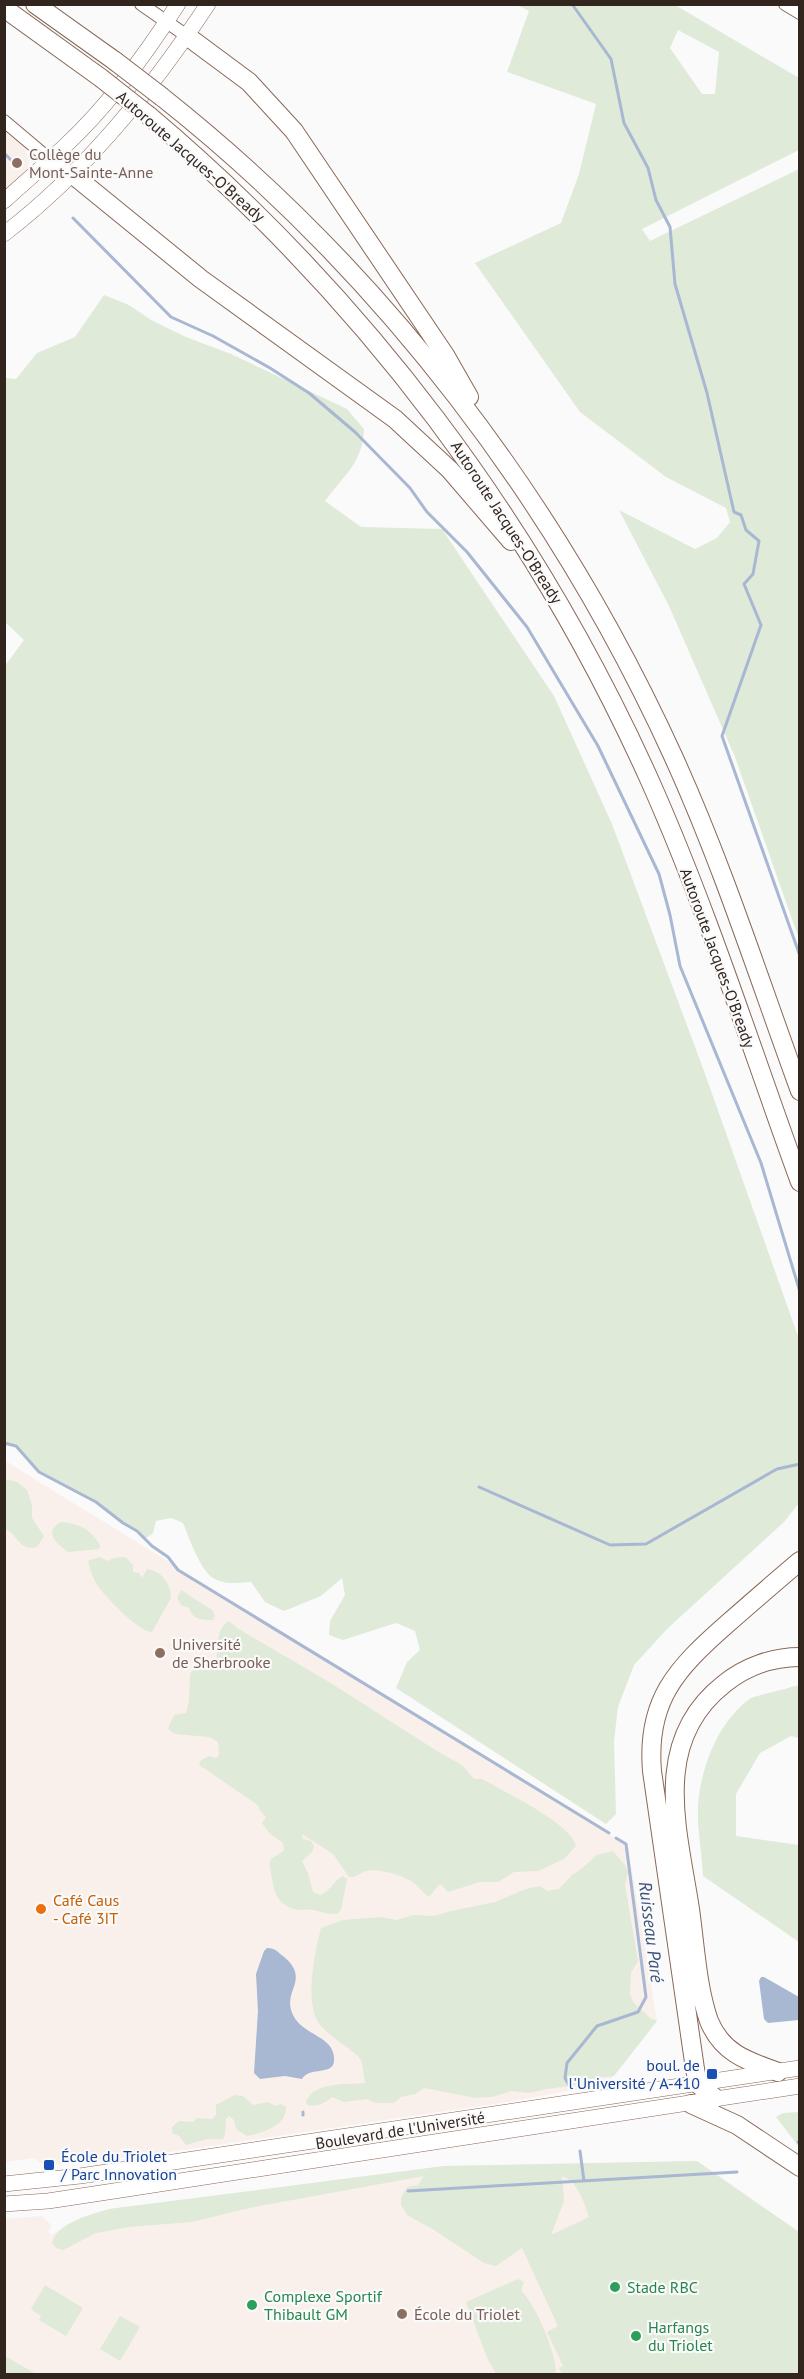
<svg xmlns="http://www.w3.org/2000/svg" width="804" height="2379" font-family="'PT Sans',sans-serif">
<rect width="100%" height="100%" fill="#fafafa"/>
<path fill="#f9f0eb" d="M 4,131 L 25,148 L 30,160 L 27,170 L 4,191 Z
M 4,1460 L 628,1846 L 657,2021 L 608,2083 L 520,2100 L 156,2154 L 60,2164 L 54,2164 L 54,2161 L 50,2161 L 50,2164 L 41,2163 L 33,2158 L 5,2162 Z
M 697,2161 L 799,2232 L 799,2374 L 5,2374 L 5,2219 L 42,2216 L 52,2226 L 48,2231 L 51,2235 L 72,2222 L 109,2209 L 444,2166 Z"/>
<path fill="#dfead9" fill-rule="evenodd" d="M 517,5 L 675,5 L 799,78 L 799,150 L 642,229 L 650,241 L 799,169 L 799,939 L 735,757 L 669,606 L 619,510 L 695,549 L 717,538 L 730,522 L 726,508 L 666,477 L 580,412 L 475,263 L 561,223 L 579,174 L 596,104 L 507,72 L 529,11 ZM 678,30 L 719,52 L 715,94 L 702,94 L 670,48 Z
M 104,295 L 129,305 L 151,320 L 186,337 L 231,354 L 347,409 L 364,429 C 363,463 343,476 325,501 L 361,527 L 442,529 L 554,696 L 612,824 L 704,1071 L 799,1339 L 799,1503 L 784,1522 L 667,1629 L 634,1665 L 618,1707 L 614,1741 L 616,1814 L 606,1824 L 396,1688 L 407,1662 L 420,1650 L 415,1631 L 396,1623 L 343,1640 L 329,1635 L 330,1621 L 345,1595 L 342,1578 L 321,1596 L 284,1611 L 265,1602 L 251,1582 C 239,1583 224,1585 213,1578 C 200,1570 189,1537 183,1523 L 171,1518 L 156,1521 L 153,1533 L 145,1539 L 137,1531 L 123,1523 L 96,1502 L 39,1472 L 16,1446 L 5,1443 L 4,667 L 24,640 L 5,622 L 5,378 L 16,379 L 37,353 L 75,337 Z
M 4,1479 L 17,1482 L 27,1490 L 32,1505 L 32,1518 L 44,1536 L 37,1547 C 19,1552 18,1534 5,1529 Z
M 61,1522 C 78,1523 93,1530 100,1546 L 99,1549 L 68,1552 C 58,1545 42,1532 61,1522 Z
M 100,1557 L 107,1561 L 114,1558 L 125,1557 L 133,1565 L 133,1572 L 139,1573 L 142,1578 L 147,1569 C 161,1571 171,1583 171,1598 L 152,1632 C 140,1633 103,1595 96,1583 C 92,1577 90,1568 88,1561 Z
M 181,1590 L 212,1610 L 215,1615 L 213,1620 C 202,1620 193,1620 189,1608 L 181,1605 L 177,1598 Z
M 229,1621 L 237,1628 L 329,1682 L 437,1751 L 462,1765 L 474,1779 L 482,1779 C 504,1792 571,1823 576,1846 L 564,1859 L 538,1871 L 514,1872 L 498,1882 L 480,1882 L 448,1892 L 442,1885 L 439,1885 L 429,1897 C 423,1893 420,1888 415,1884 C 405,1876 379,1868 366,1871 C 359,1873 356,1878 349,1877 L 333,1854 L 302,1834 L 303,1839 L 311,1841 L 314,1846 L 312,1852 L 302,1861 L 308,1873 L 313,1892 L 320,1895 C 331,1891 334,1880 343,1876 L 347,1879 L 341,1910 L 337,1914 C 325,1914 325,1913 314,1910 C 310,1909 304,1910 300,1910 C 281,1908 275,1897 272,1879 C 268,1856 268,1862 284,1850 L 283,1843 L 269,1833 L 262,1823 L 266,1817 L 260,1811 L 258,1805 L 199,1765 L 201,1760 L 209,1756 L 216,1758 L 219,1755 L 218,1742 L 209,1737 L 175,1734 L 170,1731 L 168,1728 L 174,1715 L 186,1713 L 189,1701 L 190,1674 C 197,1663 207,1668 216,1662 C 219,1648 215,1629 229,1621 Z
M 795,1686 L 799,1686 L 799,1738 L 791,1736 L 760,1753 L 736,1794 L 736,1836 L 799,1845 L 799,1942 L 703,1876 C 702,1853 697,1829 698,1807 C 700,1769 718,1721 751,1698 C 755,1696 786,1689 795,1686 Z
M 613,1851 L 625,1865 L 628,1872 L 625,1885 L 638,1961 L 631,1973 L 630,1994 L 633,2002 L 650,2018 L 657,2021 L 614,2076 L 595,2078 L 584,2084 L 547,2089 L 529,2093 L 512,2091 L 492,2097 L 475,2098 L 424,2088 L 415,2094 L 401,2097 L 394,2103 L 376,2103 L 367,2099 L 344,2102 L 332,2097 C 325,2103 318,2107 308,2105 L 306,2102 C 314,2081 347,2085 365,2083 L 362,2062 L 358,2056 C 346,2046 331,2037 321,2026 C 303,2005 315,1952 321,1928 L 343,1920 L 354,1919 L 381,1917 L 396,1920 L 413,1915 L 434,1916 L 451,1911 L 495,1902 L 526,1889 L 540,1886 L 547,1891 L 559,1889 L 572,1875 L 580,1870 L 597,1855 Z
M 235,2095 L 243,2096 L 253,2105 L 268,2102 L 275,2106 L 281,2104 L 286,2107 C 287,2126 262,2133 247,2136 L 236,2129 L 234,2120 L 229,2116 L 226,2119 L 225,2134 L 223,2139 L 208,2139 L 186,2145 L 179,2136 L 172,2133 L 172,2127 L 179,2121 L 193,2122 L 197,2118 L 212,2119 L 216,2115 L 216,2105 Z
M 799,2112 L 800,2112 L 799,2147 L 776,2117 L 783,2113 Z
M 697,2161 L 799,2232 L 799,2374 L 562,2374 L 559,2368 L 563,2366 L 547,2332 L 558,2326 L 522,2248 L 496,2266 L 484,2263 L 434,2230 L 407,2215 L 401,2205 L 401,2198 L 407,2187 L 418,2185 L 424,2176 L 254,2207 L 191,2222 L 129,2227 L 96,2233 L 63,2250 L 56,2248 L 52,2243 C 58,2222 90,2215 109,2209 L 444,2166 ZM 562,2176 C 578,2181 584,2203 589,2217 L 551,2235 L 564,2201 Z
M 518,2279 L 524,2282 L 521,2290 C 537,2308 556,2351 556,2374 L 496,2374 L 488,2360 L 466,2302 Z
M 45,2285 L 83,2308 L 66,2336 L 39,2320 L 41,2316 L 31,2309 Z
M 120,2316 L 140,2327 L 120,2361 L 100,2349 Z
M 4,2356 L 5,2356 L 36,2374 L 5,2374 Z"/>
<path fill="#a8b7d2" d="M 267,1948 C 276,1948 277,1952 283,1956 C 312,1980 281,1990 293,2015 C 303,2036 336,2036 334,2061 C 333,2076 310,2066 302,2079 L 285,2076 L 260,2079 L 254,2073 L 258,2011 L 256,1974 L 264,1951 Z
M 761,1977 L 764,1977 L 799,1997 L 799,2020 L 768,2023 L 764,2019 L 759,1981 Z"/>
<g fill="none" stroke-linecap="round" stroke-linejoin="round">
<path stroke="#a8b7d2" stroke-width="3" d="M 572,4 L 611,59 L 624,123 L 648,168 L 656,200 L 670,227 L 675,284 L 707,393 L 734,512 L 741,515 L 746,530 L 759,541 L 753,574 L 744,584 L 761,625 L 722,736 L 800,956
M 4,153 L 12,161
M 73,218 L 171,317 L 213,336 L 270,368 L 309,393 L 355,432 L 410,488 L 427,512 L 467,552 L 527,627 L 598,746 L 659,874 L 670,915 L 680,966 L 761,1163 L 800,1292
M 4,1443 L 16,1446 L 39,1472 L 96,1502 L 123,1523 L 137,1531 L 152,1546 L 168,1557 L 178,1570 L 609,1833
M 479,1487 L 610,1545 L 646,1544 L 777,1469 L 800,1464
M 571,2089 L 565,2078 L 567,2063 L 597,2026 L 638,2012 L 646,1997 L 626,1844 L 616,1838
M 303,2112 L 303,2115
M 798,2142 L 800,2142
M 580,2151 L 584,2181
M 408,2191 L 737,2172"/>
<defs>
<path id="minor" d="M 141,4 L 187,36
M 785,4 L 800,13
M 4,121 L 42,153 L 72,174"/>
<path id="major" d="M 4,201 C 25,182 46,164 66,145 C 109,105 146,54 178,4
M 4,234 C 86,171 151,90 208,4
M 4,2184 L 80,2176 L 800,2068
M 4,2204 L 48,2201 L 114,2191 L 800,2086"/>
<path id="highway" d="M 35,4 L 115,61
M 4,8 L 101,78
M 187,36 L 249,82 L 294,131 L 445,355 L 469,397
M 162,97 C 383,272 558,503 674,758 C 723,866 759,979 800,1091
M 148,115 C 364,297 534,523 650,781 C 708,911 751,1048 800,1182
M 72,174 L 201,279 L 395,419 L 450,470 L 511,541
M 778,2072 C 747,2061 722,2053 709,2021 C 697,1987 695,1944 690,1909 C 678,1830 650,1742 724,1684 C 745,1667 772,1657 800,1657
M 715,2098 L 698,2084 L 695,2069 L 652,1771 C 646,1700 677,1668 727,1624 C 751,1603 775,1582 800,1561
M 691,2104 L 737,2125 L 800,2167"/>
</defs>
<use href="#minor" stroke="#886857" stroke-width="14"/>
<use href="#major" stroke="#886857" stroke-width="16"/>
<use href="#highway" stroke="#886857" stroke-width="20"/>
<use href="#minor" stroke="#fff" stroke-width="12"/>
<use href="#major" stroke="#fff" stroke-width="15"/>
<use href="#highway" stroke="#fff" stroke-width="18"/>
<defs>
<path id="highway-bridge" d="M 115,61 L 162,97
M 101,78 L 148,115"/>
</defs>
<use href="#highway-bridge" stroke="#886857" stroke-width="20" stroke-linecap="butt"/>
<use href="#highway-bridge" stroke="#fff" stroke-width="18"/>
</g>
<g fill="#8d6e63" stroke="#fafafa" stroke-width="2">
<circle cx="17" cy="163" r="6"/>
<circle cx="160" cy="1653" r="6"/>
<circle cx="402" cy="2314" r="6"/>
</g>
<circle fill="#e8710a" stroke="#fafafa" stroke-width="2" cx="41" cy="1909" r="6"/>
<g fill="#1a4fb4" stroke="#fafafa" stroke-width="2">
<rect x="706" y="2068" width="12" height="12" rx="3"/>
<rect x="43" y="2159" width="12" height="12" rx="3"/>
</g>
<g fill="#2e9e5b" stroke="#fafafa" stroke-width="2">
<circle cx="615" cy="2287" r="6"/>
<circle cx="252" cy="2305" r="6"/>
<circle cx="636" cy="2336" r="6"/>
</g>
<g text-anchor="middle" stroke-width="4.5" stroke-linejoin="round" paint-order="stroke">
<g font-size="16" fill="#785e54" stroke="#fafafa" text-anchor="start">
<text x="29" y="160">Collège du<tspan x="29" dy="18">Mont-Sainte-Anne</tspan></text>
<text x="172" y="1650">Université<tspan x="172" dy="18">de Sherbrooke</tspan></text>
<text x="414" y="2320">École du Triolet</text>
</g>
<g font-size="16" fill="#32251e" stroke="#fafafa">
<text transform="translate(191 156) rotate(41)" y="6">Autoroute Jacques-O'Bready</text>
<text transform="translate(507 522) rotate(57)" y="6">Autoroute Jacques-O'Bready</text>
<text transform="translate(718 958) rotate(70)" y="6">Autoroute Jacques-O'Bready</text>
<text transform="translate(400 2130) rotate(-9)" y="6">Boulevard de l'Université</text>
</g>
<g font-size="16" fill="#c56008" stroke="#fafafa" text-anchor="start">
<text x="53" y="1906">Café Caus<tspan x="53" dy="18">- Café 3IT</tspan></text>
</g>
<g font-size="16" fill="#164399" stroke="#fafafa" text-anchor="end">
<text x="700" y="2071">boul. de<tspan x="700" dy="18">l'Université / A-410</tspan></text>
<text x="61" y="2162" text-anchor="start">École du Triolet<tspan x="61" dy="18">/ Parc Innovation</tspan></text>
</g>
<g font-size="16" fill="#27864d" stroke="#fafafa" text-anchor="start">
<text x="627" y="2293">Stade RBC</text>
<text x="264" y="2302">Complexe Sportif<tspan x="264" dy="18">Thibault GM</tspan></text>
<text x="648" y="2333">Harfangs<tspan x="648" dy="18">du Triolet</tspan></text>
</g>
<g font-size="18" font-style="italic" fill="#3d537b" stroke="#fafafa">
<text transform="translate(651 1932) rotate(83)" y="6">Ruisseau Paré</text>
</g>
</g>
<rect width="804" height="2379" fill="none" stroke="#32251e" stroke-width="12"/>
</svg>
